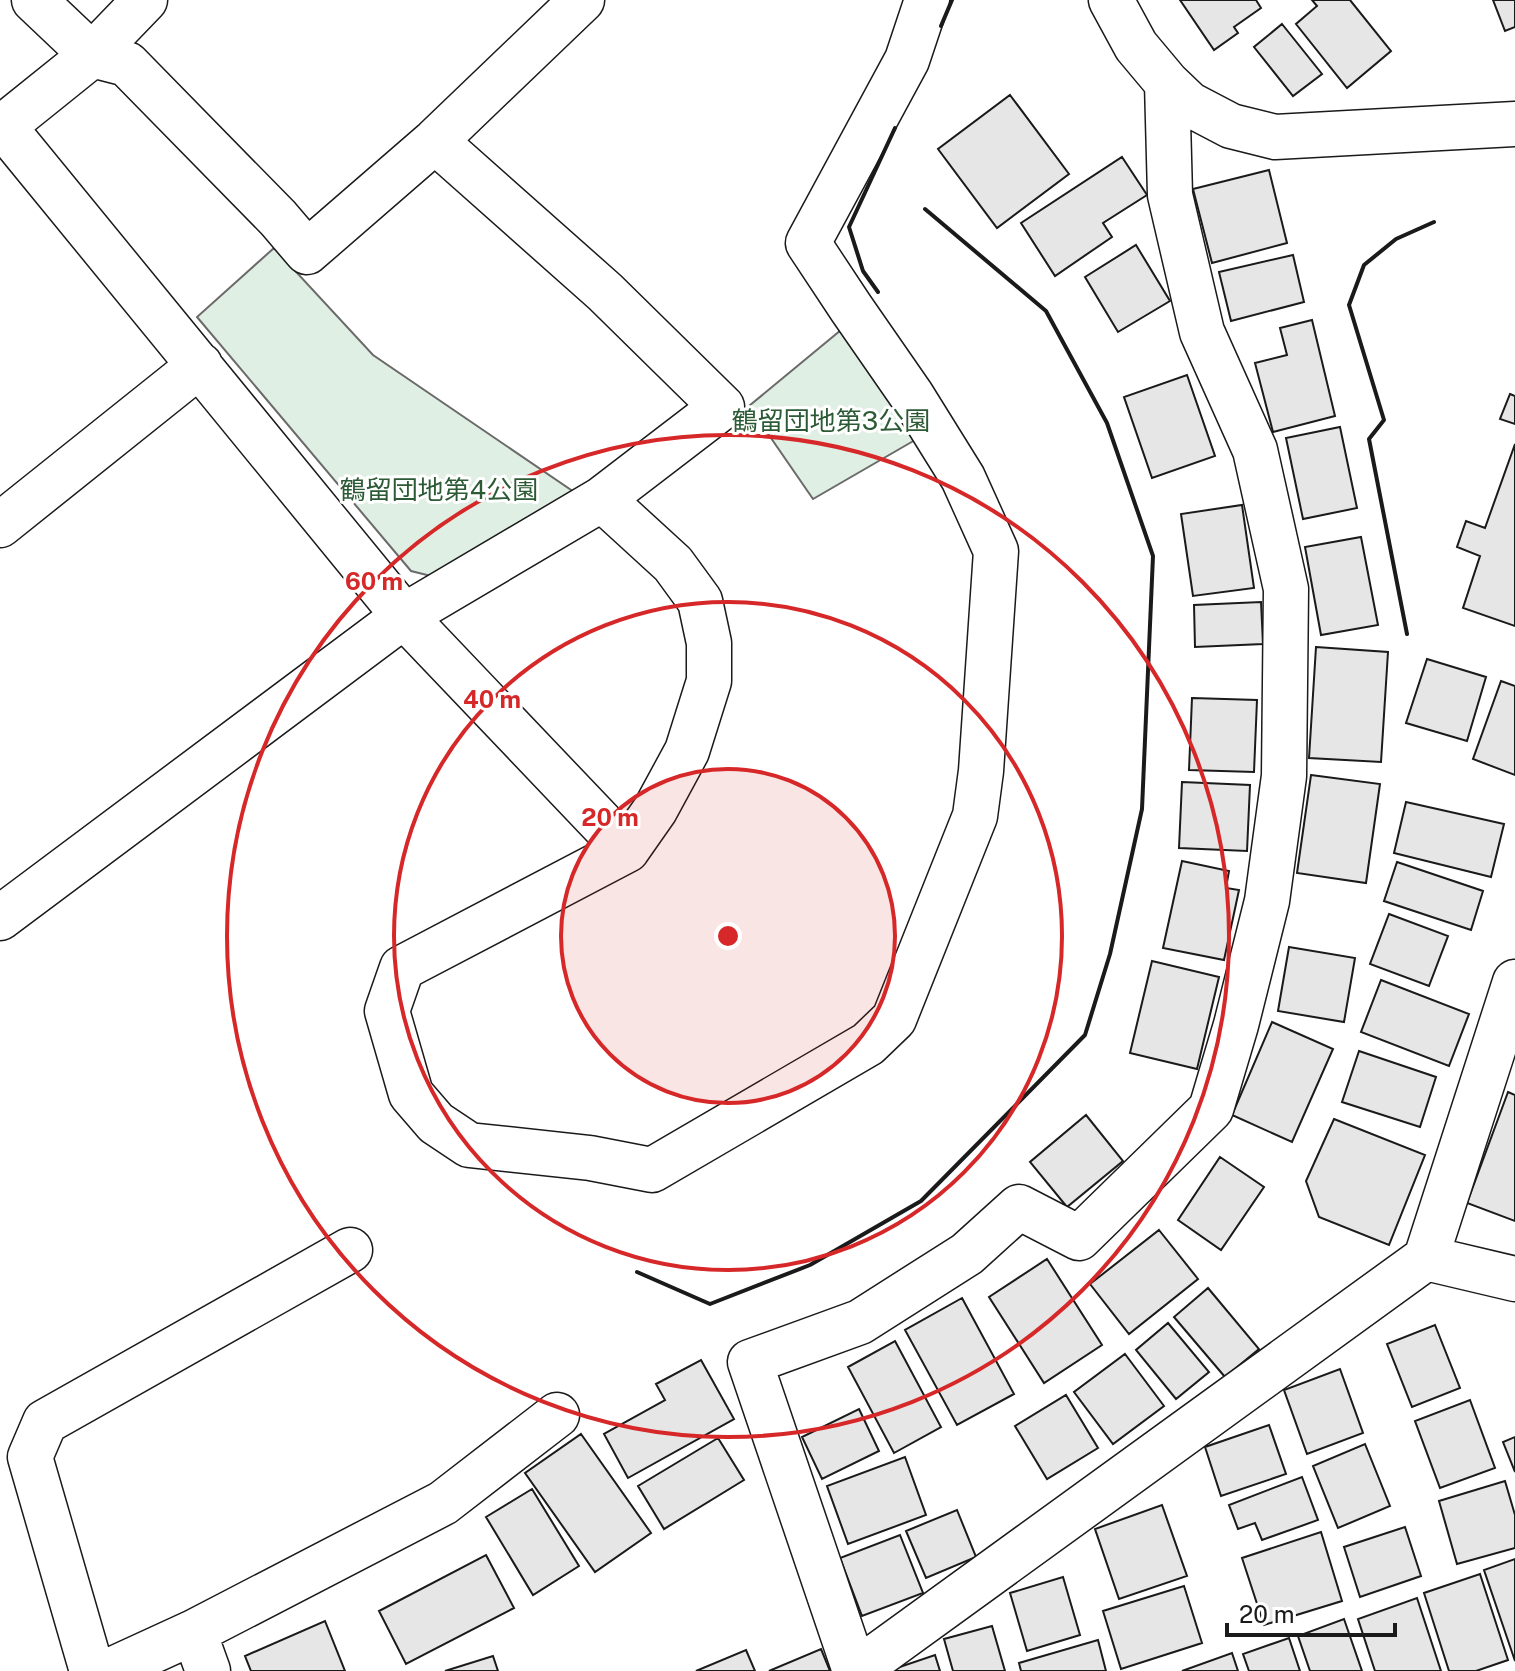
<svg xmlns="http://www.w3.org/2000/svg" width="1515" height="1671" font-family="'Public Sans','Noto Sans JP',sans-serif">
<rect width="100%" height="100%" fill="#fff"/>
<path fill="#e0efe3" stroke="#6a6a6a" stroke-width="2" d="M 274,248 L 373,355 L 574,492 L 439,578 L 411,571 L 197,317 Z
M 841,330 L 915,440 L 813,499 L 749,406 Z"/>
<path fill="#e6e6e6" stroke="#1a1a1a" stroke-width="2" d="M 1180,0 L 1256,0 L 1261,8 L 1234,27 L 1238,33 L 1214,50 Z
M 1312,0 L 1350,0 L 1391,51 L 1347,88 L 1296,24 L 1317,6 Z
M 1493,0 L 1515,0 L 1515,27 L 1505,31 Z
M 1282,24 L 1322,74 L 1293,96 L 1254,47 Z
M 1010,95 L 1069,174 L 997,228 L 938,149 Z
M 1122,157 L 1147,195 L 1103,223 L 1112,237 L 1055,276 L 1021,223 Z
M 1269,170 L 1287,243 L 1212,263 L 1193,189 Z
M 1136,245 L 1170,301 L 1118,332 L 1085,277 Z
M 1293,255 L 1304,302 L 1231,321 L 1219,272 Z
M 1312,320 L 1335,416 L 1273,432 L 1255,363 L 1287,355 L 1280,328 Z
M 1187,375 L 1215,456 L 1152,478 L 1124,397 Z
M 1510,394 L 1515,396 L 1515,424 L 1500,419 Z
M 1340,427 L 1357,508 L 1303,519 L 1286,438 Z
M 1515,444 L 1515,626 L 1463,608 L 1480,556 L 1457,547 L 1466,521 L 1485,528 Z
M 1242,505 L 1254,588 L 1193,596 L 1181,514 Z
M 1361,537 L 1378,625 L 1321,635 L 1305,547 Z
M 1261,602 L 1263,644 L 1195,647 L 1194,605 Z
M 1316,647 L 1388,652 L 1381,762 L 1309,758 Z
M 1427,659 L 1486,677 L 1467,741 L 1406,723 Z
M 1501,681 L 1515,686 L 1515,775 L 1473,759 Z
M 1192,698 L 1257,700 L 1254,772 L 1189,770 Z
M 1311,775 L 1380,784 L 1366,883 L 1297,873 Z
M 1182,782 L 1250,785 L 1247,851 L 1179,848 Z
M 1406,802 L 1504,824 L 1491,877 L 1394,853 Z
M 1182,861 L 1229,871 L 1226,888 L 1239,890 L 1224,960 L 1163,948 Z
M 1397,862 L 1483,891 L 1471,930 L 1384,901 Z
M 1389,914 L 1448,936 L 1429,986 L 1370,964 Z
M 1289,947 L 1355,958 L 1344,1022 L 1278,1011 Z
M 1152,961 L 1219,977 L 1197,1069 L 1130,1053 Z
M 1381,980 L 1469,1014 L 1449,1066 L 1361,1032 Z
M 1272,1022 L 1333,1049 L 1292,1142 L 1232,1115 Z
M 1359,1051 L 1436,1077 L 1420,1127 L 1342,1102 Z
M 1508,1092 L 1515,1095 L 1515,1221 L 1467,1203 Z
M 1086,1115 L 1123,1161 L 1067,1207 L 1030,1162 Z
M 1334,1119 L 1425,1155 L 1389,1245 L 1319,1217 L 1306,1181 Z
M 1220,1157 L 1264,1187 L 1221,1250 L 1178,1220 Z
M 1159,1230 L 1198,1279 L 1129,1334 L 1090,1284 Z
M 1047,1259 L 1102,1345 L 1044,1383 L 989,1297 Z
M 1208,1288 L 1259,1349 L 1225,1377 L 1174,1317 Z
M 962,1298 L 1014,1394 L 957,1425 L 905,1330 Z
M 1168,1323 L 1209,1372 L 1176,1399 L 1136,1350 Z
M 1435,1325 L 1460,1388 L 1412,1407 L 1387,1344 Z
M 895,1341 L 941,1427 L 894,1453 L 848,1367 Z
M 1125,1354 L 1164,1406 L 1113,1444 L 1074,1392 Z
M 701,1360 L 734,1419 L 628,1478 L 604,1434 L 665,1400 L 656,1384 Z
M 1340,1369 L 1363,1433 L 1307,1454 L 1284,1390 Z
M 1066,1395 L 1098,1448 L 1047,1479 L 1015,1426 Z
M 1470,1400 L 1495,1468 L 1440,1488 L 1415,1421 Z
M 859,1409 L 879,1451 L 822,1479 L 802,1437 Z
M 1269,1425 L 1286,1474 L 1221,1496 L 1205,1447 Z
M 581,1434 L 651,1533 L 595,1572 L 525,1473 Z
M 1515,1437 L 1515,1472 L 1503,1442 Z
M 718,1438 L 744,1480 L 664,1529 L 638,1486 Z
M 1365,1444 L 1390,1506 L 1338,1528 L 1313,1466 Z
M 905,1457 L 926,1515 L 848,1544 L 827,1486 Z
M 1302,1477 L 1318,1520 L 1262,1540 L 1255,1523 L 1238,1529 L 1229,1505 Z
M 1505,1481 L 1515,1515 L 1515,1548 L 1457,1564 L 1439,1501 Z
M 532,1489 L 579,1566 L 533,1595 L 486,1517 Z
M 1162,1505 L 1187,1576 L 1119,1599 L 1095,1529 Z
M 957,1510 L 976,1557 L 926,1578 L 906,1531 Z
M 1405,1527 L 1421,1576 L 1360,1597 L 1344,1547 Z
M 1321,1532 L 1342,1601 L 1264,1625 L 1242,1558 Z
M 900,1535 L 923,1593 L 862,1616 L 840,1558 Z
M 486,1555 L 514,1608 L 406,1664 L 379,1611 Z
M 1515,1559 L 1515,1661 L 1484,1570 Z
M 1480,1574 L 1508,1660 L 1476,1671 L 1449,1671 L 1424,1593 Z
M 1063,1577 L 1080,1635 L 1027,1651 L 1010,1593 Z
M 1184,1586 L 1202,1643 L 1121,1669 L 1103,1611 Z
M 1417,1598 L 1441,1671 L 1375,1671 L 1358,1619 Z
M 1344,1619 L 1362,1671 L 1310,1671 L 1298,1636 Z
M 325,1621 L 345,1671 L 251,1671 L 245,1656 Z
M 992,1626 L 1005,1671 L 953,1671 L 944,1639 Z
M 1289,1638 L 1300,1671 L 1249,1671 L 1243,1654 Z
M 1098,1640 L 1106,1671 L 1021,1671 L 1019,1663 Z
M 821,1649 L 830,1671 L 769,1671 Z
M 746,1650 L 755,1671 L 696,1671 Z
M 1232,1653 L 1238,1671 L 1182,1671 Z
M 935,1655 L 940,1671 L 888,1671 Z
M 493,1656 L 498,1671 L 445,1671 Z"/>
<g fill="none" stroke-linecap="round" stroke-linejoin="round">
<defs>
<path id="street" d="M 34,0 L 92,55 L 127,64 L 278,218 L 307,252 L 435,141 L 582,0
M 1111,0 L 1136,46 L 1167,83 L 1189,104 L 1231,126 L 1275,137 L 1515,124
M 3,126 L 404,616 L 627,850 L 402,968 L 387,1011 L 411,1094 L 436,1123 L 469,1145 L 590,1158 L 652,1170 L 868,1044 L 894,1019 L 975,816 L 981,771 L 996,551 L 963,478 L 912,396 L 851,308 L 808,243 L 907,60 L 927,0
M 0,129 L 92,55 L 145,0
M 602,499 L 673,564 L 700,601 L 709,643 L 709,681 L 687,751 L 655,810 L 627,850
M 0,525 L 200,365
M 0,918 L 404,616 L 602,499 L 722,407 L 605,292 L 435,141
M 1426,1258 L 1515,1279
M 194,1632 L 443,1503 L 557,1415
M 92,1671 L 30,1457 L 45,1422 L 350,1250
M 109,1671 L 194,1632 L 208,1671
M 855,1671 L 750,1362 L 860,1322 L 967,1254 L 1019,1207 L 1079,1238 L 1211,1109 L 1236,1025 L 1267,901 L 1284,776 L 1286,589 L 1255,450 L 1202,332 L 1170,195 L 1167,83
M 856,1671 L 1426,1258 L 1515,982"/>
</defs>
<use href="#street" stroke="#1a1a1a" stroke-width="47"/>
<use href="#street" stroke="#fff" stroke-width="44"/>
<path stroke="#1a1a1a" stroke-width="4" d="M 941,26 L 952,0
M 878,292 L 863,271 L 849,227 L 895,128
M 1407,634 L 1369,439 L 1384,420 L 1349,305 L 1364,265 L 1396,239 L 1434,222
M 637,1272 L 710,1304 L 810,1265 L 921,1201 L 1085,1035 L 1110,954 L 1142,809 L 1153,556 L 1107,423 L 1046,311 L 925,209"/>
</g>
<circle cx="728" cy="936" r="167" fill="#d62828" fill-opacity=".12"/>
<g fill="none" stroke="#d62828" stroke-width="4">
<circle cx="728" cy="936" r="167"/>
<circle cx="728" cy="936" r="334"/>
<circle cx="728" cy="936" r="501"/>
</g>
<g text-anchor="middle" stroke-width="6" stroke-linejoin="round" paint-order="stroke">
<g font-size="26" fill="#2b5a34" stroke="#fff">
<text x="831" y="430">鶴留団地第3公園</text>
<text x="439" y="499">鶴留団地第4公園</text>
</g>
</g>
<circle cx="728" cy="936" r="12" fill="#d62828" stroke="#fff" stroke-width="4"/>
<g font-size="24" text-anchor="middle" font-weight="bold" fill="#d62828" stroke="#fff" stroke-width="6" stroke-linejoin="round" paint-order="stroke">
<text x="374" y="590">60 m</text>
<text x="492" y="708">40 m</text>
<text x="610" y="826">20 m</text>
</g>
<path d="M1227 1623v12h168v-12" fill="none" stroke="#1a1a1a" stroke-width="4"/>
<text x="1239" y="1623" font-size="24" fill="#1a1a1a" stroke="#ffffff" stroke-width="6" paint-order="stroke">20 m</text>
</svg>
